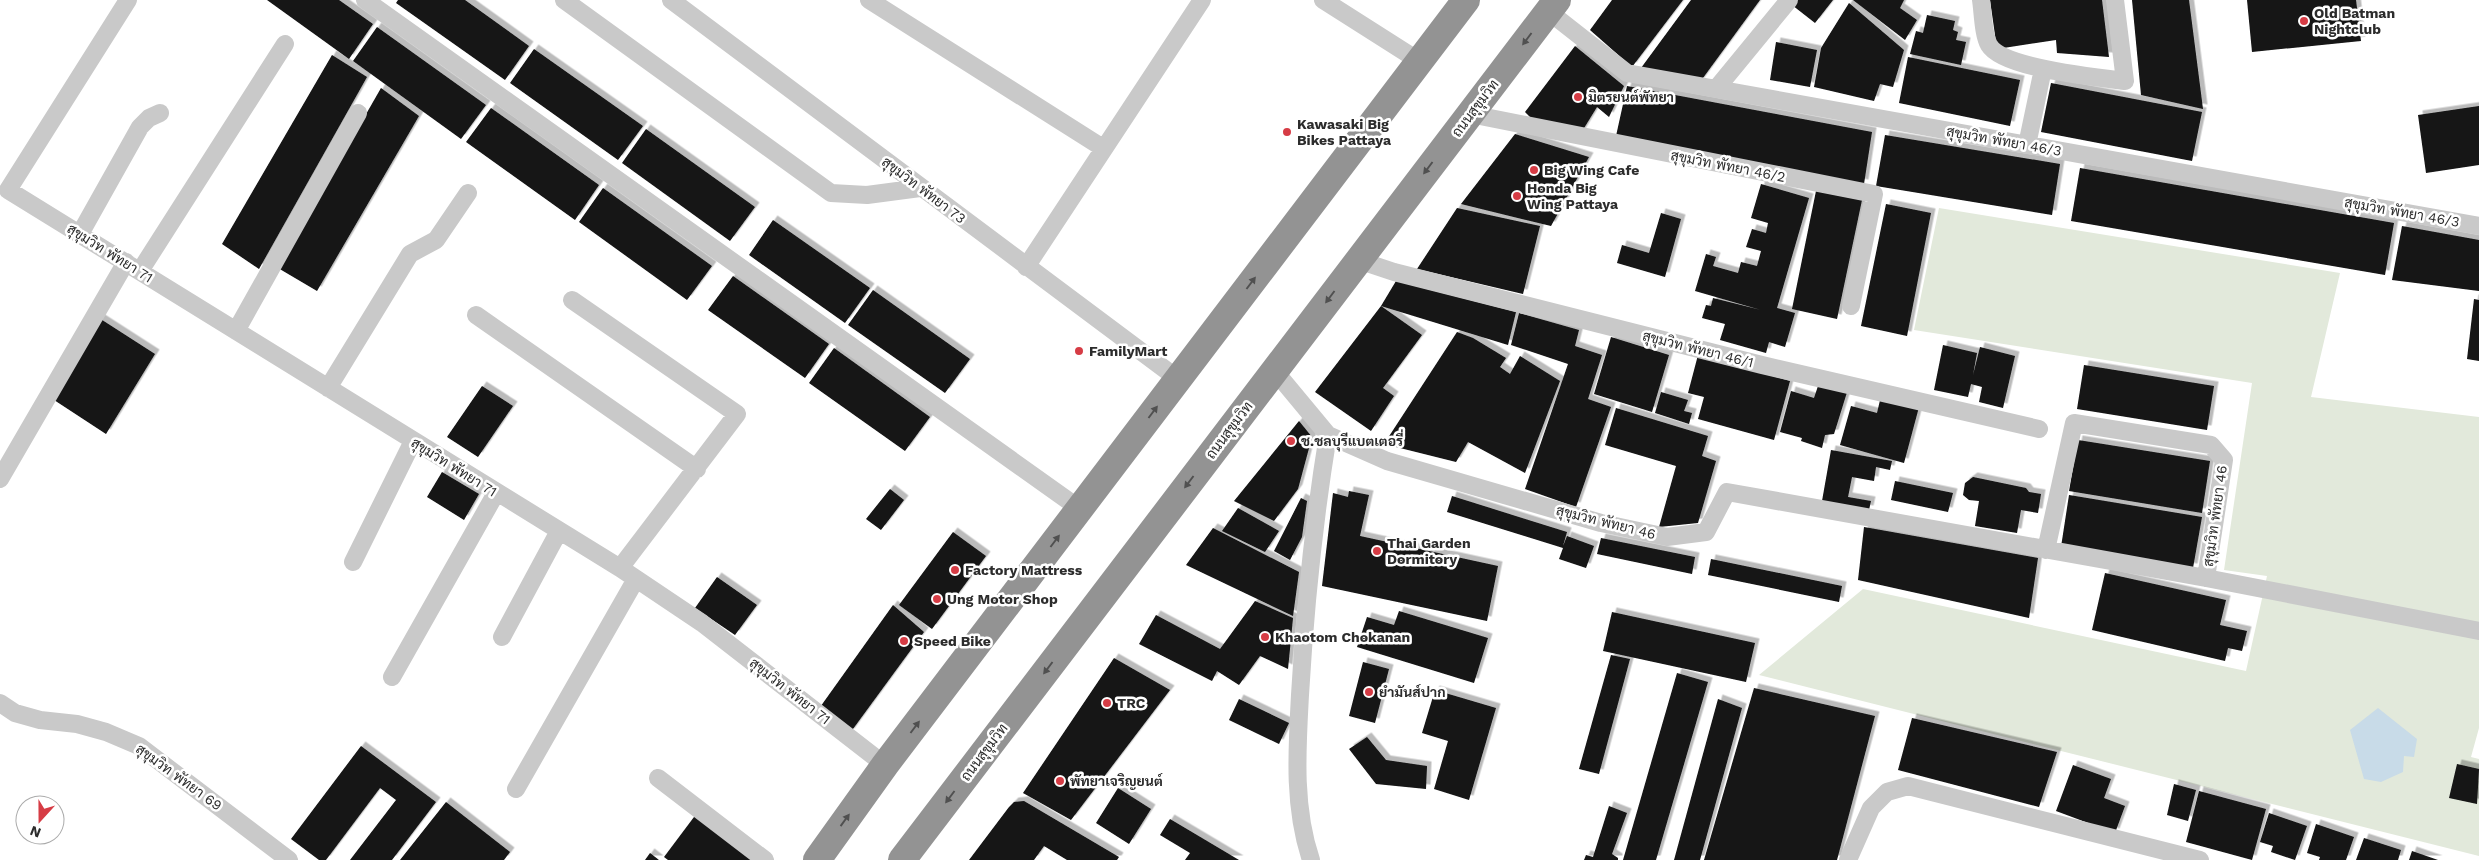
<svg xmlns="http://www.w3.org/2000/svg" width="2479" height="860" font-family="'Work Sans',Sarabun,sans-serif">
<defs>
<filter id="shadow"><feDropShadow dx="4.5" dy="-4.5" stdDeviation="0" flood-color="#0004"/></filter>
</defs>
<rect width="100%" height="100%" fill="#fff"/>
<path fill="#e2e9db" d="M 1939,208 L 2340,273 L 2311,397 L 2479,417 L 2479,728 L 2471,757 L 2479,759 L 2479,856 L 1759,675 L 1863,589 L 2246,671 L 2267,576 L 2224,570 L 2252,383 L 1914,330 Z"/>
<path fill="#c8dbe8" d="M 2378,708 L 2417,739 L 2414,757 L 2404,756 L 2403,772 L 2381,782 L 2364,779 L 2350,730 Z"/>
<path fill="#131313" filter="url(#shadow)" d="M 267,0 L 339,0 L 373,24 L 349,59 Z
M 398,0 L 465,0 L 529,46 L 505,80 L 396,3 Z
M 1612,0 L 1683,0 L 1632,67 L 1590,30 Z
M 1691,0 L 1760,0 L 1700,82 L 1641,68 Z
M 1796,0 L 1833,0 L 1815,23 L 1792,5 Z
M 1853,0 L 1904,0 L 1900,8 L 1917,20 L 1905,40 Z
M 1990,0 L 2102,0 L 2109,57 L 2057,53 L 2056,40 L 1997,49 Z
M 2132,0 L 2189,0 L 2203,109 L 2141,95 Z
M 2247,0 L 2356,0 L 2361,41 L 2252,52 Z
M 1849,3 L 1904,50 L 1893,87 L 1880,84 L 1874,101 L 1814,87 L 1821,48 Z
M 1927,15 L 1955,21 L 1953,30 L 1958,32 L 1956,40 L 1966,42 L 1961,65 L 1910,54 L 1916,31 L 1923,33 Z
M 377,27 L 486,105 L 461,139 L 353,61 Z
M 1776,42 L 1817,50 L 1810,87 L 1770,80 Z
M 1575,46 L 1624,86 L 1609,117 L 1597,107 L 1581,133 L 1537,124 L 1525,112 Z
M 534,49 L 643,126 L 618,160 L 510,83 Z
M 332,55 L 367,77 L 259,269 L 222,244 Z
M 1908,57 L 2020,80 L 2010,126 L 1899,103 Z
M 2051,83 L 2202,112 L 2192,161 L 2041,132 Z
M 1627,86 L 1872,132 L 1864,184 L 1616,136 Z
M 381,88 L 419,116 L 317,291 L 278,268 Z
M 2479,106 L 2479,165 L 2426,173 L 2418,115 Z
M 491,108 L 599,185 L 575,220 L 466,142 Z
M 646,129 L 755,207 L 730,241 L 622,163 Z
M 1515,134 L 1589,157 L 1551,226 L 1461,204 Z
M 1885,135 L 2060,164 L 2052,215 L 1876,186 Z
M 2080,168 L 2394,223 L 2385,275 L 2071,221 Z
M 1761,184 L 1809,198 L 1777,308 L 1795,313 L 1785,347 L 1769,342 L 1766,353 L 1720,340 L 1725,324 L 1702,318 L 1706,305 L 1711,306 L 1713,298 L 1761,310 L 1695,291 L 1706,254 L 1716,257 L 1713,266 L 1738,273 L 1741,262 L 1757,266 L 1761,251 L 1746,247 L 1752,229 L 1766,233 L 1768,223 L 1751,218 Z
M 603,188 L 712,266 L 687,300 L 579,222 Z
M 1816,191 L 1862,200 L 1837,319 L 1792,309 Z
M 1886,204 L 1931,213 L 1907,336 L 1861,326 Z
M 1457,208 L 1540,226 L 1523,294 L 1417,269 Z
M 1661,213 L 1681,219 L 1665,277 L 1617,263 L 1622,245 L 1649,253 Z
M 773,220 L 870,288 L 845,323 L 749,255 Z
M 2402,226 L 2479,240 L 2479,291 L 2392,280 Z
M 733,276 L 829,344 L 805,378 L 708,310 Z
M 1396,281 L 1516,312 L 1508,345 L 1381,306 Z
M 873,290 L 970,359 L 945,393 L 848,325 Z
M 2474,299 L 2479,300 L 2479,361 L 2467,359 Z
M 1381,306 L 1422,335 L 1383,388 L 1394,396 L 1371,431 L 1315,392 Z
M 1519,313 L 1579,330 L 1575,346 L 1602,355 L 1588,399 L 1611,407 L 1576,507 L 1525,489 L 1568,364 L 1511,345 Z
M 99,318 L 155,354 L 106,434 L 51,398 Z
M 1457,332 L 1473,338 L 1506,358 L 1500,367 L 1510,374 L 1520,356 L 1560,381 L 1525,473 L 1468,442 L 1456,462 L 1384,444 Z
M 1611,337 L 1669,355 L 1652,412 L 1594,394 Z
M 1943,345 L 1977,353 L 1973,375 L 1980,347 L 2015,356 L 2003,408 L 1979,402 L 1982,387 L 1971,384 L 1968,397 L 1934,390 Z
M 834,348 L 930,417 L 905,451 L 809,383 Z
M 1698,355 L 1790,381 L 1774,440 L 1698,419 L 1704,397 L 1688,393 Z
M 2084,365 L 2214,386 L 2207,430 L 2077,409 Z
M 1820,380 L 1848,389 L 1834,434 L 1825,435 L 1822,448 L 1801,441 L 1802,438 L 1780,432 L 1791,391 L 1814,398 Z
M 482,386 L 513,406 L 478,457 L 447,437 Z
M 1661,392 L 1688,400 L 1684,411 L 1692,413 L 1689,424 L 1655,413 Z
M 1881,396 L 1919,407 L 1904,463 L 1840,445 L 1851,406 L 1877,413 Z
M 1616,408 L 1708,436 L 1702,456 L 1716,461 L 1698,523 L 1659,527 L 1676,466 L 1605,445 Z
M 1299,421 L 1312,437 L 1298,489 L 1274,521 L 1234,501 Z
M 2078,440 L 2210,461 L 2202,513 L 2069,491 Z
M 1831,450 L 1892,461 L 1890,470 L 1876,467 L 1874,481 L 1852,477 L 1848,497 L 1871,501 L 1869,510 L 1822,501 Z
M 442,472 L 479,494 L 464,520 L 427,497 Z
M 1973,477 L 2026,488 L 2029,492 L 2041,494 L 2038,513 L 2021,510 L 2017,533 L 1975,526 L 1979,501 L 1969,500 L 1963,495 L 1965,483 Z
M 1895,481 L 1953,493 L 1948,512 L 1891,500 Z
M 890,489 L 904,500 L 881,530 L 866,519 Z
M 1349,491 L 1369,495 L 1360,536 L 1498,566 L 1487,621 L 1322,586 L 1333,493 L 1348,497 Z
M 2069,495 L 2202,517 L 2193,568 L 2061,547 Z
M 1452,496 L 1567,532 L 1563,546 L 1567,536 L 1594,546 L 1586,568 L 1559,559 L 1563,548 L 1447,512 Z
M 1301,498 L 1307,501 L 1302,537 L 1290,560 L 1274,551 Z
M 1238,508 L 1279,531 L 1265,552 L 1222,531 Z
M 1864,527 L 2038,558 L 2029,618 L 1858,580 Z
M 1213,528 L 1299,572 L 1293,616 L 1186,565 Z
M 953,532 L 986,556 L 932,629 L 899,605 Z
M 1601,538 L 1695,557 L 1692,574 L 1597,554 Z
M 1711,559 L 1842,586 L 1839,602 L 1708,575 Z
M 2105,573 L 2226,600 L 2220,625 L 2247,631 L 2242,651 L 2228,648 L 2225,661 L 2092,630 Z
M 717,577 L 757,605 L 735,635 L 695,608 Z
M 1255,601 L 1293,618 L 1288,669 L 1260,656 L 1239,685 L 1217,671 L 1212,681 L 1139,644 L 1156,615 L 1220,649 Z
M 893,605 L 924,632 L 850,733 L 818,710 Z
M 1399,611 L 1488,638 L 1474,683 L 1357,647 L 1367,617 L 1394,625 Z
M 1612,612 L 1755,643 L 1746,682 L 1603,651 Z
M 1611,655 L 1630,659 L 1599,774 L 1579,769 Z
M 1114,658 L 1170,690 L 1071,820 L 1023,793 Z
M 1363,662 L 1389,669 L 1375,723 L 1349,716 Z
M 1677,673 L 1708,682 L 1656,860 L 1623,860 Z
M 1754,688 L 1875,716 L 1837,860 L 1704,860 Z
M 1435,690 L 1496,708 L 1469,800 L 1434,789 L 1448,741 L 1422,733 Z
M 1239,699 L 1289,723 L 1279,744 L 1229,720 Z
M 1718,699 L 1742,708 L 1700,860 L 1674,860 Z
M 1912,718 L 2057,752 L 2039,807 L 1898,770 Z
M 1367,737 L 1386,760 L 1427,766 L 1426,789 L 1376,784 L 1349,749 Z
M 361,746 L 436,802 L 392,860 L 350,860 L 396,800 L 380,788 L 326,860 L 319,860 L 291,839 Z
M 2457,764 L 2479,769 L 2477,804 L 2449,798 Z
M 2073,765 L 2111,779 L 2104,798 L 2125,806 L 2115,833 L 2056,811 Z
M 2174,784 L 2196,790 L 2188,821 L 2167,815 Z
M 1118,788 L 1151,809 L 1129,844 L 1096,823 Z
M 2199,791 L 2266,809 L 2252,860 L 2186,842 Z
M 1024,801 L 1119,857 L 1117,860 L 1067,860 L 1044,846 L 1034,860 L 969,860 L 1009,807 L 1014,802 Z
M 446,802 L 510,852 L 504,860 L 400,860 Z
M 1609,806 L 1627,813 L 1612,854 L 1618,858 L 1618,860 L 1584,860 L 1586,855 L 1593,857 Z
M 697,813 L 752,860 L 668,860 L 664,857 Z
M 2269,813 L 2307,826 L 2295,860 L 2271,852 L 2273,846 L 2260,842 Z
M 1170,819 L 1239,860 L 1185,860 L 1190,853 L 1160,835 Z
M 2316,824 L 2354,837 L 2346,860 L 2319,860 L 2320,857 L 2307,853 Z
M 2364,838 L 2401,850 L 2398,860 L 2356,860 Z
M 2412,851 L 2438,860 L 2409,860 Z
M 650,853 L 659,860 L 645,860 Z"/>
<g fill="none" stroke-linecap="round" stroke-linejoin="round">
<path stroke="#c9c9c9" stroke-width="18" d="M 128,0 L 8,190 L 620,568 L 702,623 L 885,765
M 365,0 L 1080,509
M 564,0 L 831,193 L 867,195 L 920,188
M 671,0 L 1178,379
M 869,0 L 1103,148
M 1323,0 L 1419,61
M 1981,0 C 1983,13 1983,34 1989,45 C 2003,69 2098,77 2125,81 L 2115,0
M 1548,11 L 1627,73 L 2479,226
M 1716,89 L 1789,0
M 1470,114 L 1874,194 L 1851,306
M 2027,145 L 2043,69
M 80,234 L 140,127 L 149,118 L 160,113
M 1358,260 L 1394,272 L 1762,365 L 2039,429
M 1026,267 L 1202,0
M 140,271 L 285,44
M 572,300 L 737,414 L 620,568
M 476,315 L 697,469
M 236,331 L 358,113
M 1274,370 L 1328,435 L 1387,461 L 1601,523 L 1667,537 L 1706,532 L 1727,492 L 2206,578 L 2479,631
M 328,388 L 410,254 L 436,240 L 468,193
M 0,479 L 126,262
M 2046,550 L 2074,423 L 2211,445 L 2224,460 L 2206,578
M 353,562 L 413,441
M 502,637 L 559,531
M 392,677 L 496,493
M 0,703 L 15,713 L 40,720 L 77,724 L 106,732 L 139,746 L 289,860
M 658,778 L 765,860
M 516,789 L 636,579
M 1311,860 C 1293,807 1297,750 1300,695 C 1305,608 1314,520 1328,435
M 1848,860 L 1871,808 L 1887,792 L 1908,786 L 2200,860"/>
<path stroke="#939393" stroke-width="28" d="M 817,860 L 885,765 L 1466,0
M 902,860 L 1557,0"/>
</g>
<defs><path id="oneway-solid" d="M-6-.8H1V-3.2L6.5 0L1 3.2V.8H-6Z" transform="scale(1.25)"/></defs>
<g fill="#505050">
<use href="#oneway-solid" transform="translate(1527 39) rotate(127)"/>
<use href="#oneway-solid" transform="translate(1428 168) rotate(127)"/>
<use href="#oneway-solid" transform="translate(1251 283) rotate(-53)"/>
<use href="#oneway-solid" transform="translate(1330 297) rotate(127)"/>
<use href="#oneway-solid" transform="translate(1153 412) rotate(-53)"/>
<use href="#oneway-solid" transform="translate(1189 482) rotate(127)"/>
<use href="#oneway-solid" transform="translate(1055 541) rotate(-53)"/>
<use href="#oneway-solid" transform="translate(1048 668) rotate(127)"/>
<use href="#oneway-solid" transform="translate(915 727) rotate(-53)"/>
<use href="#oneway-solid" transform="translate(950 797) rotate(127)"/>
<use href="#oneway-solid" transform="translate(845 820) rotate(-54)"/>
</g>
<g fill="#d63c45" stroke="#fff" stroke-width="2">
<circle cx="2304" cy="21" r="5"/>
<circle cx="1578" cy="97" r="5"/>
<circle cx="1287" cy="132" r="5"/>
<circle cx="1534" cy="170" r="5"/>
<circle cx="1517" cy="196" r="5"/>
<circle cx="1079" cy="351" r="5"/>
<circle cx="1291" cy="441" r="5"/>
<circle cx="1377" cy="551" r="5"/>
<circle cx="955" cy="570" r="5"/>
<circle cx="937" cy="599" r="5"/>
<circle cx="1265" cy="637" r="5"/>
<circle cx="904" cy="641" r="5"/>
<circle cx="1369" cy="692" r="5"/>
<circle cx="1107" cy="703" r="5"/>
<circle cx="1060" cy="781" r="5"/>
</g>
<g text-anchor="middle" stroke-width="5" stroke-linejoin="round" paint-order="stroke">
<g font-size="14" font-weight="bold" fill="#2c2c2c" stroke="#fff" text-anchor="start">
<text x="2314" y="18">Old Batman<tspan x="2314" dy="16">Nightclub</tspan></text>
<text x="1588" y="102">มิตรยนต์พัทยา</text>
<text x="1297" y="129">Kawasaki Big<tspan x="1297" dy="16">Bikes Pattaya</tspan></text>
<text x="1544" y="175">Big Wing Cafe</text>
<text x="1527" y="193">Honda Big<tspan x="1527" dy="16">Wing Pattaya</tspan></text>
<text x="1089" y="356">FamilyMart</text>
<text x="1301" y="446">ช.ชลบุรีแบตเตอรี่</text>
<text x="1387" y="548">Thai Garden<tspan x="1387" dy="16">Dormitory</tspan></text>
<text x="965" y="575">Factory Mattress</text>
<text x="947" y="604">Ung Motor Shop</text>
<text x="1275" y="642">Khaotom Chokanan</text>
<text x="914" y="646">Speed Bike</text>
<text x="1379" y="697">ยำมันส์ปาก</text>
<text x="1117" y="708">TRC</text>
<text x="1070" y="786">พัทยาเจริญยนต์</text>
</g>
<g font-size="14" fill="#2c2c2c" stroke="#fff">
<text transform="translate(1475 108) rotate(-53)" y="5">ถนนสุขุมวิท</text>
<text transform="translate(2004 141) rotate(10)" y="5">สุขุมวิท พัทยา 46/3</text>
<text transform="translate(1728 166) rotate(11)" y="5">สุขุมวิท พัทยา 46/2</text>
<text transform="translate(924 190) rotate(37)" y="5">สุขุมวิท พัทยา 73</text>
<text transform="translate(2402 212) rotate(10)" y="5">สุขุมวิท พัทยา 46/3</text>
<text transform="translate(110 253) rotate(32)" y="5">สุขุมวิท พัทยา 71</text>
<text transform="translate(1698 349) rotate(14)" y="5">สุขุมวิท พัทยา 46/1</text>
<text transform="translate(1229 430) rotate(-53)" y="5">ถนนสุขุมวิท</text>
<text transform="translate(454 467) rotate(32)" y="5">สุขุมวิท พัทยา 71</text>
<text transform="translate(2215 516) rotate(-82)" y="5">สุขุมวิท พัทยา 46</text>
<text transform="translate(1606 522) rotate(14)" y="5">สุขุมวิท พัทยา 46</text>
<text transform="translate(790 691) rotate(38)" y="5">สุขุมวิท พัทยา 71</text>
<text transform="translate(984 752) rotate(-53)" y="5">ถนนสุขุมวิท</text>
<text transform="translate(179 777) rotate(36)" y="5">สุขุมวิท พัทยา 69</text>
</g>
</g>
<g transform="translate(40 820) rotate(201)"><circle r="24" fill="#ffffff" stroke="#ababab"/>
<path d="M0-4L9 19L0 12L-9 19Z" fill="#d63c45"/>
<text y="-8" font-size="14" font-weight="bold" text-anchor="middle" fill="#2c2c2c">N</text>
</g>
</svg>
